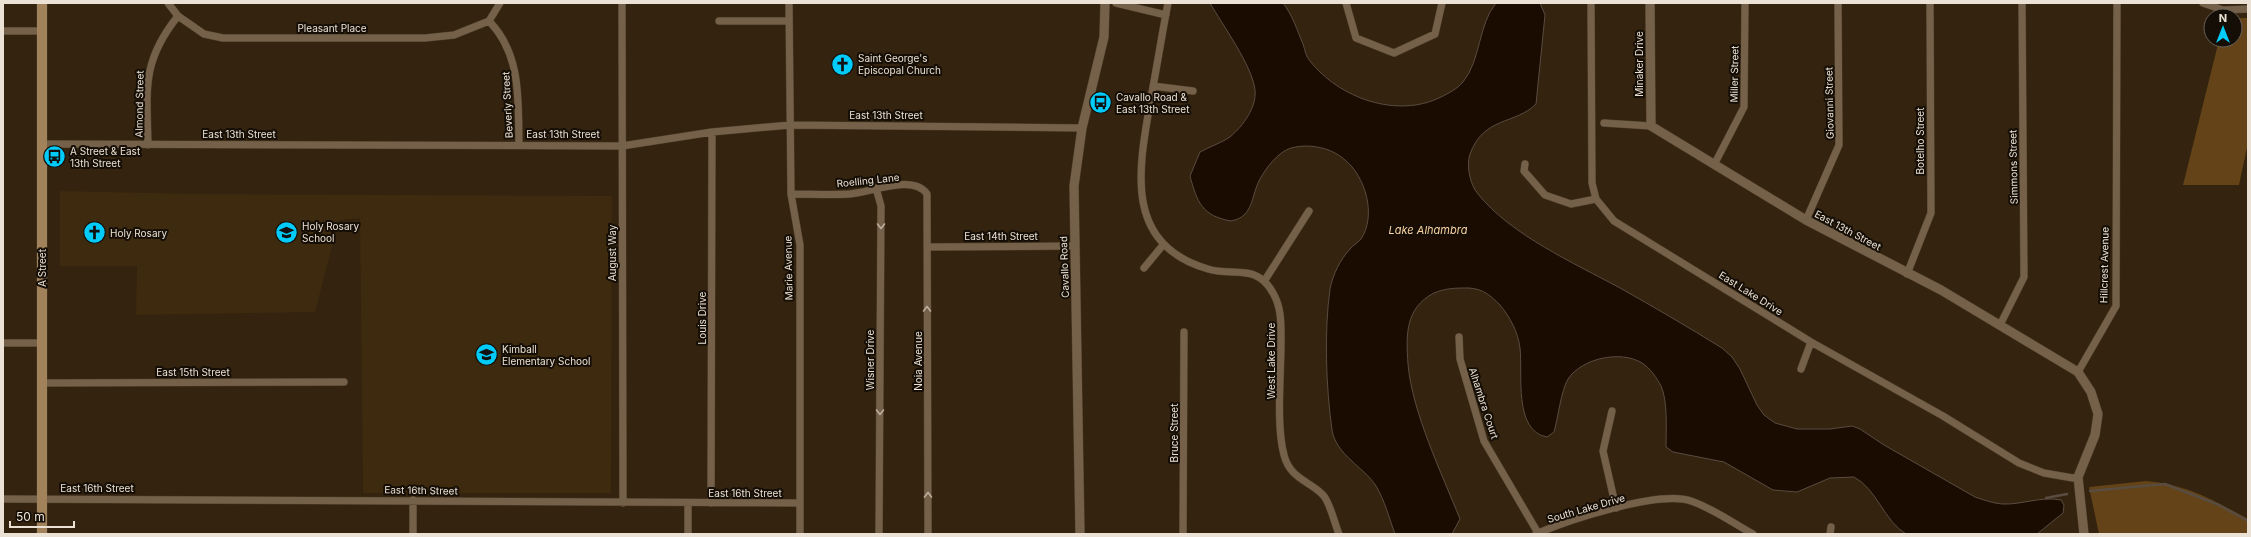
<svg xmlns="http://www.w3.org/2000/svg" width="2251" height="537" font-family="Inter,sans-serif">
<rect width="100%" height="100%" fill="#33230f"/>
<path fill="#3e2a0f" d="M 60,191 L 194,194 L 612,196 L 611,493 L 363,493 L 360,218 L 339,220 L 315,312 L 136,315 L 137,266 L 60,266 Z"/>
<path fill="#634317" d="M 2235,18 L 2248,18 L 2248,143 L 2239,185 L 2183,185 L 2219,40 L 2235,40 Z
M 2146,481 C 2188,485 2211,499 2248,519 L 2248,534 L 2099,534 L 2089,487 Z"/>
<path fill="#1a0c00" stroke="#594c40" d="M 1210,3 L 1283,3 C 1293,16 1297,30 1303,44 C 1305,50 1306,57 1310,61 C 1339,98 1397,119 1441,97 C 1449,93 1457,89 1463,82 C 1481,60 1478,25 1496,3 L 1540,3 L 1545,15 L 1536,104 C 1515,125 1484,116 1470,154 C 1466,165 1470,185 1478,194 C 1511,235 1574,263 1620,288 C 1654,307 1688,327 1722,348 L 1732,357 L 1740,369 L 1757,405 L 1764,415 L 1775,423 L 1797,429 L 1830,429 L 1852,426 L 1860,429 L 1884,445 L 1975,497 C 1984,500 1992,503 2002,504 C 2022,505 2040,496 2061,500 L 2064,505 L 2063,513 L 2037,534 L 1906,534 C 1884,521 1877,489 1854,477 L 1830,478 L 1797,492 L 1773,490 L 1724,462 L 1673,452 L 1666,447 C 1666,430 1668,401 1661,386 C 1657,378 1650,368 1642,363 C 1621,350 1582,358 1568,379 C 1561,391 1558,418 1554,432 L 1547,437 C 1513,431 1523,373 1520,348 C 1518,332 1510,317 1500,305 C 1490,295 1483,289 1469,288 C 1456,288 1446,288 1434,293 C 1405,308 1406,335 1408,364 C 1412,412 1442,474 1460,519 L 1452,534 L 1395,534 C 1389,518 1385,501 1376,486 C 1364,467 1336,455 1332,430 C 1326,387 1324,332 1330,289 C 1333,274 1340,260 1350,249 C 1353,245 1358,243 1361,239 C 1377,215 1365,176 1345,160 C 1332,148 1310,143 1291,148 C 1278,152 1266,168 1260,179 C 1251,195 1254,217 1231,221 C 1202,216 1197,202 1190,176 L 1200,152 C 1209,147 1221,143 1230,137 C 1243,126 1257,107 1255,90 C 1252,65 1223,26 1210,3 Z"/>
<g fill="none" stroke-linecap="round" stroke-linejoin="round">
<path stroke="#594c40" stroke-width="2.5" d="M 2090,491 L 2165,484 L 2219,505 L 2248,521
M 2046,498 L 2067,494"/>
<defs>
<path id="minor" d="M 500,3 L 489,21 C 522,55 518,101 519,145
M 622,3 L 623,503
M 789,3 L 791,194 L 800,245 L 800,534
M 1116,3 L 1166,15
M 1168,3 C 1162,34 1157,66 1151,98 C 1139,167 1122,244 1208,269 C 1234,277 1257,263 1273,293 C 1282,308 1281,326 1281,343 C 1281,374 1276,426 1284,455 C 1290,479 1310,481 1323,495 C 1330,502 1335,525 1339,534
M 1346,3 L 1356,38 L 1394,53 L 1435,34 L 1442,3
M 1591,3 L 1592,183 L 1596,199 L 1614,221 L 1811,342 L 1943,416 L 2019,463 L 2044,473 L 2073,478 L 2078,477
M 2203,3 L 2223,10 L 2248,9
M 178,16 L 204,34 L 223,38 L 425,38 L 454,35 L 489,21
M 719,21 L 789,21
M 3,31 L 42,31
M 1153,86 L 1193,91
M 1604,123 L 1651,126
M 43,144 L 622,146 L 712,132 L 790,125 L 1082,128
M 148,145 C 147,90 141,62 178,16 L 168,3
M 1715,163 L 1744,107 L 1745,3
M 1525,164 L 1524,171 L 1545,195 L 1571,204 L 1596,199
M 876,188 L 881,206 L 879,534
M 791,194 C 811,194 831,195 850,194 C 870,193 913,173 927,194 L 928,534
M 1806,220 L 1839,145 L 1838,3
M 928,247 L 1074,246
M 1144,268 L 1163,245
M 1907,274 L 1931,213 L 1930,3
M 1265,280 L 1309,211
M 2000,325 L 2024,277 L 2022,3
M 1459,337 L 1460,359 L 1484,441 L 1538,533
M 3,343 L 41,343
M 1801,369 L 1811,342
M 2078,372 L 2116,306 L 2117,3
M 41,383 L 344,382
M 1612,411 L 1603,451 L 1616,508
M 3,499 L 800,503
M 413,500 L 413,534
M 688,503 L 688,534
M 711,503 L 712,132
M 1183,534 L 1184,332
M 1536,534 C 1568,520 1659,490 1691,501 C 1712,508 1733,523 1753,534
M 1830,534 L 1831,527"/>
<path id="tertiary" d="M 1650,3 L 1651,126 L 1806,220 L 1941,290 L 2078,372 L 2091,392 L 2098,414 L 2095,435 L 2078,477 L 2084,534
M 1080,534 L 1074,186 L 1082,128 L 1104,37 L 1105,3"/>
<path id="secondary" d="M 42,534 L 42,3"/>
</defs>
<use href="#minor" stroke="#4d3e2b" stroke-width="8"/>
<use href="#tertiary" stroke="#4d3e2b" stroke-width="10"/>
<use href="#secondary" stroke="#4d3e2b" stroke-width="11"/>
<use href="#minor" stroke="#756149" stroke-width="7"/>
<use href="#tertiary" stroke="#756149" stroke-width="9"/>
<use href="#secondary" stroke="#a2825a" stroke-width="10"/>
</g>
<defs><path id="oneway-chevron" d="M-2-3.5L2.5 0L-2 3.5" fill="none" stroke-width="1.6" stroke-linecap="round" stroke-linejoin="round"/></defs>
<g stroke="#bcae9c">
<use href="#oneway-chevron" transform="translate(881 226) rotate(90)"/>
<use href="#oneway-chevron" transform="translate(927 309) rotate(-90)"/>
<use href="#oneway-chevron" transform="translate(880 412) rotate(90)"/>
<use href="#oneway-chevron" transform="translate(928 495) rotate(-90)"/>
</g>
<defs>
<symbol id="church-disc" viewBox="-11 -11 22 22"><circle r="9.5" fill="#01cbf9" stroke="#150e06"/><path d="M-1.2-6h2.4v3.5h3.3v2.4h-3.3V6h-2.4V-.1h-3.3v-2.4h3.3Z" fill="#111"/></symbol>
<symbol id="bus-disc" viewBox="-11 -11 22 22"><circle r="9.5" fill="#01cbf9" stroke="#150e06"/><path d="M-5-6H5V4H4V6H2V4H-2V6H-4V4H-5ZM-3.5-4V0h7V-4ZM-3.5 1.2v1.5H-2V1.2ZM2 1.2v1.5H3.5V1.2Z" fill="#111"/></symbol>
<symbol id="school-disc" viewBox="-11 -11 22 22"><circle r="9.5" fill="#01cbf9" stroke="#150e06"/><path d="M0-5L7-2L0 1L-7-2ZM-4 1L0 2.5L4 1V4Q0 6-4 4Z" fill="#111"/></symbol>
</defs>
<g fill-rule="evenodd">
<use href="#church-disc" x="830" y="52" width="25" height="25"/>
<use href="#bus-disc" x="1088" y="90" width="25" height="25"/>
<use href="#bus-disc" x="42" y="144" width="25" height="25"/>
<use href="#school-disc" x="274" y="220" width="25" height="25"/>
<use href="#church-disc" x="82" y="220" width="25" height="25"/>
<use href="#school-disc" x="474" y="342" width="25" height="25"/>
</g>
<g text-anchor="middle" stroke-width="4" stroke-linejoin="round" paint-order="stroke">
<g font-size="10" fill="#ebe1d4" stroke="#150e06">
<text x="332" y="32">Pleasant Place</text>
<text transform="translate(1639 64) rotate(-90)" y="4">Minaker Drive</text>
<text transform="translate(1734 74) rotate(-89)" y="4">Miller Street</text>
<text transform="translate(1829 103) rotate(-91)" y="4">Giovanni Street</text>
<text transform="translate(139 104) rotate(-89)" y="4">Almond Street</text>
<text transform="translate(507 105) rotate(-93)" y="4">Beverly Street</text>
<text x="886" y="119">East 13th Street</text>
<text x="239" y="138">East 13th Street</text>
<text x="563" y="138">East 13th Street</text>
<text transform="translate(1920 141) rotate(-90)" y="4">Botelho Street</text>
<text transform="translate(2013 167) rotate(-91)" y="4">Simmons Street</text>
<text transform="translate(868 180) rotate(-6)" y="4">Roelling Lane</text>
<text transform="translate(1848 230) rotate(28)" y="4">East 13th Street</text>
<text x="1001" y="240">East 14th Street</text>
<text transform="translate(612 253) rotate(-90)" y="4">August Way</text>
<text transform="translate(2104 265) rotate(-89)" y="4">Hillcrest Avenue</text>
<text transform="translate(1064 267) rotate(-92)" y="4">Cavallo Road</text>
<text transform="translate(42 268) rotate(-90)" y="4">A Street</text>
<text transform="translate(788 268) rotate(-91)" y="4">Marie Avenue</text>
<text transform="translate(1751 293) rotate(32)" y="4">East Lake Drive</text>
<text transform="translate(702 318) rotate(-90)" y="4">Louis Drive</text>
<text transform="translate(870 360) rotate(-90)" y="4">Wisner Drive</text>
<text transform="translate(918 361) rotate(-90)" y="4">Noia Avenue</text>
<text transform="translate(1271 361) rotate(-90)" y="4">West Lake Drive</text>
<text x="193" y="376">East 15th Street</text>
<text transform="translate(1484 403) rotate(72)" y="4">Alhambra Court</text>
<text transform="translate(1174 433) rotate(-90)" y="4">Bruce Street</text>
<text x="97" y="492">East 16th Street</text>
<text transform="translate(421 490) rotate(1)" y="4">East 16th Street</text>
<text x="745" y="497">East 16th Street</text>
<text transform="translate(1586 508) rotate(-16)" y="4">South Lake Drive</text>
</g>
<g font-size="10" fill="#ebe1d4" stroke="#150e06" text-anchor="start">
<text x="858" y="62">Saint George's<tspan x="858" dy="12">Episcopal Church</tspan></text>
<text x="1116" y="101">Cavallo Road &amp;<tspan x="1116" dy="12">East 13th Street</tspan></text>
<text x="70" y="155">A Street &amp; East<tspan x="70" dy="12">13th Street</tspan></text>
<text x="302" y="230">Holy Rosary<tspan x="302" dy="12">School</tspan></text>
<text x="110" y="237">Holy Rosary</text>
<text x="502" y="353">Kimball<tspan x="502" dy="12">Elementary School</tspan></text>
</g>
<g font-size="11" font-style="italic" fill="#fbd3a2" stroke="#150e06">
<text x="1428" y="234">Lake Alhambra</text>
</g>
</g>
<rect width="2251" height="537" fill="none" stroke="#ebe1d4" stroke-width="8"/>
<g transform="translate(2223 28)"><circle r="19" fill="#150e06" stroke="#6b6258"/>
<path d="M0-3L7 15L0 10L-7 15Z" fill="#01cbf9"/>
<text y="-6" font-size="11" font-weight="bold" text-anchor="middle" fill="#ebe1d4">N</text>
</g>
<path d="M10 521v6h64v-6" fill="none" stroke="#ebe1d4" stroke-width="2"/>
<text x="16" y="521" font-size="12" fill="#ebe1d4" stroke="#150e06" stroke-width="3" paint-order="stroke">50 m</text>
</svg>
